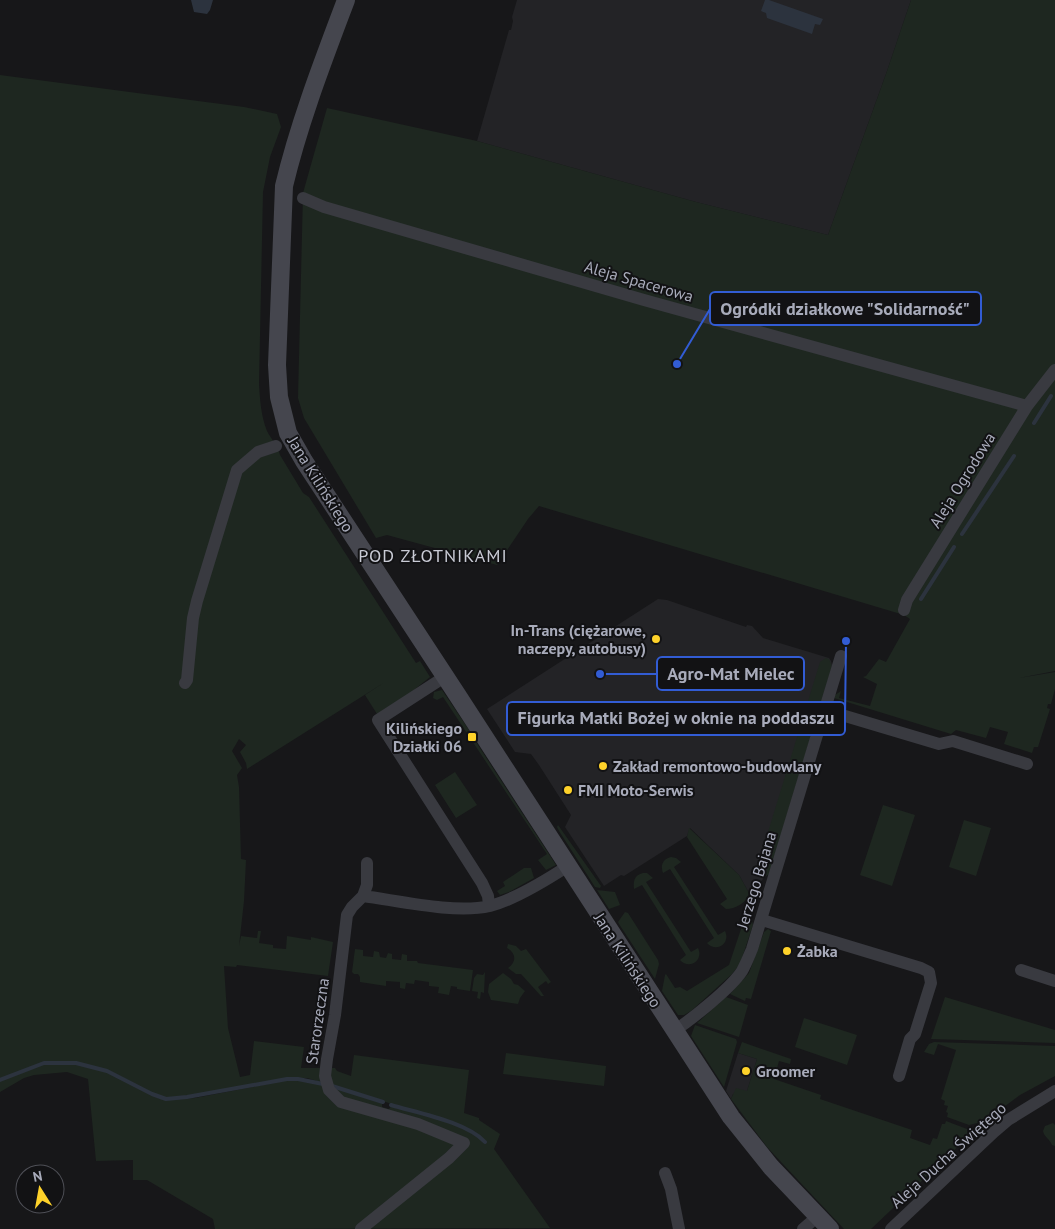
<svg xmlns="http://www.w3.org/2000/svg" width="1055" height="1229" font-family="'PT Sans',sans-serif">
<rect width="100%" height="100%" fill="#171719"/>
<path fill="#232326" d="M 517,0 L 911,0 L 886,74 L 828,235 L 696,202 L 477,141 L 509,30 L 511,30 L 513,21 L 512,17 Z
M 658,599 L 667,600 L 746,627 L 747,625 L 752,626 L 763,638 L 829,658 L 831,661 L 832,665 L 768,874 L 749,893 L 739,875 L 690,828 L 687,836 L 624,876 L 621,875 L 604,886 L 565,827 L 571,815 L 539,765 L 531,754 L 515,752 L 487,709 Z
M 738,1053 L 757,1059 L 747,1091 L 733,1094 L 731,1099 L 726,1091 Z"/>
<path fill="#1e2720" d="M 911,0 L 1055,0 L 1055,671 L 1019,678 L 1055,672 L 1055,689 L 1051,704 L 1048,704 L 1047,708 L 1050,709 L 1038,747 L 1034,747 L 1032,753 L 1004,744 L 1008,732 L 990,727 L 986,738 L 956,730 L 951,734 L 834,698 L 835,695 L 841,691 L 839,698 L 870,706 L 877,684 L 863,677 L 866,676 L 879,659 L 886,662 L 910,619 L 904,615 L 539,506 L 528,519 L 497,565 L 387,535 L 376,538 L 304,418 L 298,398 L 303,193 L 327,108 L 477,141 L 696,202 L 828,235 L 886,74 Z
M 0,75 L 244,107 L 277,114 L 281,127 L 270,157 L 263,192 L 259,384 C 260,400 261,416 267,431 C 271,439 278,446 280,455 L 303,493 L 309,497 L 416,663 L 420,661 L 430,677 L 410,693 L 377,714 L 365,695 L 385,682 L 247,769 L 246,763 L 240,752 L 246,745 L 239,739 L 232,751 L 242,768 L 237,775 L 239,787 L 241,859 L 246,860 L 244,901 L 239,946 L 241,936 L 257,938 L 258,931 L 261,931 L 259,943 L 273,945 L 273,948 L 286,949 L 287,936 L 311,940 L 311,937 L 333,942 L 328,976 L 237,965 L 236,967 L 224,966 L 228,1028 L 240,1077 L 250,1075 L 254,1041 L 304,1047 L 301,1068 L 335,1068 L 337,1071 L 351,1076 L 354,1055 L 469,1070 L 464,1113 L 479,1118 L 479,1120 L 500,1134 L 494,1149 L 550,1228 L 215,1229 L 213,1219 L 147,1180 L 133,1180 L 133,1160 L 96,1161 L 88,1079 L 67,1072 L 34,1075 L 24,1078 L 0,1092 L 0,1081 L 45,1064 L 76,1064 L 96,1068 L 115,1076 L 158,1098 L 167,1100 L 195,1098 L 288,1080 C 320,1080 352,1094 382,1103 L 382,1107 L 389,1109 L 391,1106 C 420,1114 463,1122 484,1142 L 486,1141 L 474,1131 L 461,1125 L 307,1078 L 287,1078 L 187,1096 L 166,1098 L 153,1093 L 108,1070 L 77,1062 L 44,1062 L 0,1079 Z
M 826,658 L 829,659 L 832,666 L 769,874 L 764,878 L 761,878 L 757,873 L 761,855 L 820,662 Z
M 442,690 L 471,733 L 469,735 L 473,742 L 476,742 L 556,865 L 546,870 L 538,860 L 547,854 L 443,697 L 437,700 L 433,698 L 434,692 Z
M 455,772 L 477,805 L 456,818 L 435,785 Z
M 883,805 L 915,815 L 892,886 L 860,875 Z
M 964,820 L 991,828 L 976,876 L 949,867 Z
M 558,825 L 601,886 L 600,888 L 595,887 L 559,831 L 557,827 Z
M 689,828 L 739,875 L 749,893 C 747,903 735,909 726,909 L 720,904 L 727,899 L 687,837 Z
M 671,857 L 676,858 L 681,862 L 674,867 L 718,935 L 725,931 C 731,944 716,953 707,943 L 714,938 L 670,869 L 663,873 C 660,865 663,859 671,857 Z
M 524,868 L 531,868 L 534,878 L 509,892 L 500,895 L 497,891 L 505,886 L 503,882 Z
M 643,873 L 647,873 L 653,878 L 646,882 L 691,952 L 698,948 C 704,961 689,970 680,960 L 686,955 L 642,885 L 634,889 C 633,880 635,875 643,873 Z
M 597,890 L 615,892 L 620,905 L 609,909 Z
M 625,912 L 628,913 L 658,960 L 659,964 L 655,979 L 619,924 L 618,922 Z
M 746,918 L 752,921 L 753,925 L 740,964 L 732,974 L 691,1011 L 684,1015 L 678,1015 L 662,991 L 665,975 L 666,974 L 675,988 L 680,987 L 687,991 L 729,965 L 744,920 Z
M 768,929 L 771,931 L 751,999 L 746,998 L 745,1001 L 730,994 L 749,973 L 764,932 Z
M 508,944 L 516,946 L 521,951 L 526,949 L 551,982 L 548,984 L 546,981 L 538,987 L 544,996 L 541,996 L 521,974 L 516,974 L 508,968 C 517,962 516,953 507,948 Z
M 355,949 L 363,950 L 363,956 L 373,957 L 374,951 L 379,952 L 380,957 L 386,958 L 388,953 L 392,954 L 392,959 L 401,960 L 402,954 L 407,955 L 407,961 L 417,961 L 418,963 L 473,970 L 470,991 L 457,989 L 457,987 L 451,986 L 449,995 L 438,993 L 439,987 L 429,986 L 429,982 L 415,980 L 414,984 L 406,983 L 405,989 L 400,988 L 400,982 L 386,981 L 386,986 L 360,982 L 360,977 L 358,974 L 354,974 L 352,972 Z
M 485,972 L 484,993 L 481,992 L 480,999 L 477,998 L 478,992 L 472,991 L 474,978 L 477,974 L 483,975 Z
M 503,973 L 511,979 L 514,984 L 518,985 L 525,991 L 520,998 L 518,1004 L 491,1000 L 488,992 L 489,984 Z
M 726,997 L 748,1005 L 739,1037 L 697,1023 Z
M 945,997 L 1055,1030 L 1055,1043 L 931,1039 Z
M 804,1018 L 857,1035 L 847,1065 L 795,1047 Z
M 695,1025 L 736,1039 L 737,1042 L 724,1087 L 691,1036 Z
M 742,1042 L 791,1059 L 790,1064 L 779,1061 L 774,1079 L 821,1095 L 820,1099 L 912,1130 L 910,1138 L 930,1145 L 933,1138 L 937,1139 L 942,1124 L 945,1124 L 946,1121 L 967,1129 L 968,1137 L 871,1229 L 844,1229 L 767,1147 L 731,1099 L 736,1088 L 747,1091 L 757,1059 L 738,1053 Z
M 934,1042 L 1055,1046 L 1055,1076 L 1020,1095 L 985,1121 L 969,1125 L 947,1117 L 948,1113 L 946,1112 L 948,1106 L 944,1105 L 945,1101 L 941,1099 L 956,1050 L 938,1044 L 934,1055 L 924,1052 L 929,1044 Z
M 506,1053 L 606,1066 L 604,1086 L 503,1074 Z
M 1053,1123 L 1055,1125 L 1055,1146 L 1052,1145 C 1050,1139 1044,1137 1043,1131 L 1045,1126 Z"/>
<path fill="#2c333e" d="M 191,0 L 213,0 L 210,10 L 207,14 L 194,12 Z
M 765,0 L 769,0 L 823,19 L 820,25 L 815,24 L 812,34 L 767,18 L 766,13 L 761,11 Z"/>
<g fill="none" stroke-linecap="round" stroke-linejoin="round">
<path stroke="#2c333e" stroke-width="4" d="M 1034,423 L 1051,396
M 962,534 L 1014,456
M 921,599 L 954,547
M 0,1080 L 44,1063 L 76,1063 L 107,1071 L 152,1094 L 166,1099 L 187,1097 L 287,1079 L 298,1079 L 323,1084
M 332,1086 L 383,1102
M 391,1105 C 418,1113 467,1122 485,1142"/>
<path stroke="#393a40" stroke-width="12" d="M 303,198 L 324,207 L 644,300 L 1027,406
M 904,610 L 907,600 L 1027,406 L 1055,370
M 446,676 L 378,720 L 482,883 L 488,896 L 489,906
M 185,683 L 187,680 L 193,618 L 197,601 L 237,470 L 258,452 L 276,446
M 825,710 L 939,744 L 953,741 L 1027,764
M 363,896 L 367,885 L 367,863
M 762,920 L 921,968 L 929,972 L 931,983 L 915,1034 L 910,1039 L 899,1076
M 1021,970 L 1055,981
M 674,1031 C 692,1019 731,988 742,971 C 746,964 749,956 752,949 L 841,656
M 665,1173 L 671,1189 L 679,1229
M 361,1229 L 449,1158 L 464,1143 L 418,1124 L 341,1102 L 329,1090 L 325,1076 L 327,1059 L 335,1015 L 347,915 L 352,907 L 363,896 C 400,901 455,914 490,906 C 513,900 548,879 568,866
M 803,1229 L 818,1216
M 891,1229 L 994,1132 L 1008,1120 L 1055,1091"/>
<path stroke="#45464e" stroke-width="18" d="M 346,0 C 323,61 299,123 284,186 L 277,365 L 279,397 L 288,433 L 304,461 L 456,693 L 731,1117 L 771,1167 L 830,1229"/>
</g>
<g fill="#fed22a" stroke="#121214" stroke-width="2">
<circle cx="656" cy="639" r="5"/>
<rect x="467" y="732" width="10" height="10" rx="2.5"/>
<circle cx="603" cy="766" r="5"/>
<circle cx="568" cy="790" r="5"/>
<circle cx="787" cy="951" r="5"/>
<circle cx="746" cy="1071" r="5"/>
</g>
<g text-anchor="middle" stroke-width="4" stroke-linejoin="round" paint-order="stroke">
<g font-size="16" fill="#a8abba" stroke="#121214">
<text transform="translate(639 281) rotate(16)" y="6">Aleja Spacerowa</text>
<text transform="translate(962 480) rotate(-58)" y="6">Aleja Ogrodowa</text>
<text transform="translate(321 484) rotate(58)" y="6">Jana Kilińskiego</text>
<text transform="translate(756 880) rotate(-73)" y="6">Jerzego Bajana</text>
<text transform="translate(628 960) rotate(57)" y="6">Jana Kilińskiego</text>
<text transform="translate(317 1021) rotate(-82)" y="6">Starorzeczna</text>
<text transform="translate(948 1155) rotate(-42)" y="6">Aleja Ducha Świętego</text>
</g>
<g font-size="16" font-weight="bold" fill="#a8abba" stroke="#121214" text-anchor="start">
<text x="646" y="636" text-anchor="end">In-Trans (ciężarowe,<tspan x="646" dy="18">naczepy, autobusy)</tspan></text>
<text x="462" y="734" text-anchor="end">Kilińskiego<tspan x="462" dy="18">Działki 06</tspan></text>
<text x="613" y="772">Zakład remontowo-budowlany</text>
<text x="578" y="796">FMI Moto-Serwis</text>
<text x="797" y="957">Żabka</text>
<text x="756" y="1077">Groomer</text>
</g>
<g font-size="18" letter-spacing="1" fill="#c9cbd5" stroke="#121214">
<text x="433" y="562">POD ZŁOTNIKAMI</text>
</g>
</g>
<path fill="none" stroke="#325cd4" stroke-width="2" d="M677 364L710 309M600 674L657 674M846 641L845 718"/>
<g fill="#325cd4" stroke="#121214" stroke-width="2">
<circle cx="677" cy="364" r="5"/>
<circle cx="600" cy="674" r="5"/>
<circle cx="846" cy="641" r="5"/>
</g>
<g fill="#121214" stroke="#325cd4" stroke-width="2">
<rect x="710" y="292" width="271" height="33" rx="5"/>
<rect x="657" y="657" width="147" height="33" rx="5"/>
<rect x="507" y="702" width="338" height="33" rx="5"/>
</g>
<g font-size="18" text-anchor="middle" font-weight="bold" fill="#a8abba">
<text x="845" y="315">Ogródki działkowe "Solidarność"</text>
<text x="731" y="680">Agro-Mat Mielec</text>
<text x="676" y="724">Figurka Matki Bożej w oknie na poddaszu</text>
</g>
<g transform="translate(40 1189) rotate(349)"><circle r="24" fill="#121214" stroke="#4e4f56"/>
<path d="M0-4L9 19L0 12L-9 19Z" fill="#fed22a"/>
<text y="-8" font-size="14" font-weight="bold" text-anchor="middle" fill="#a8abba">N</text>
</g>
</svg>
